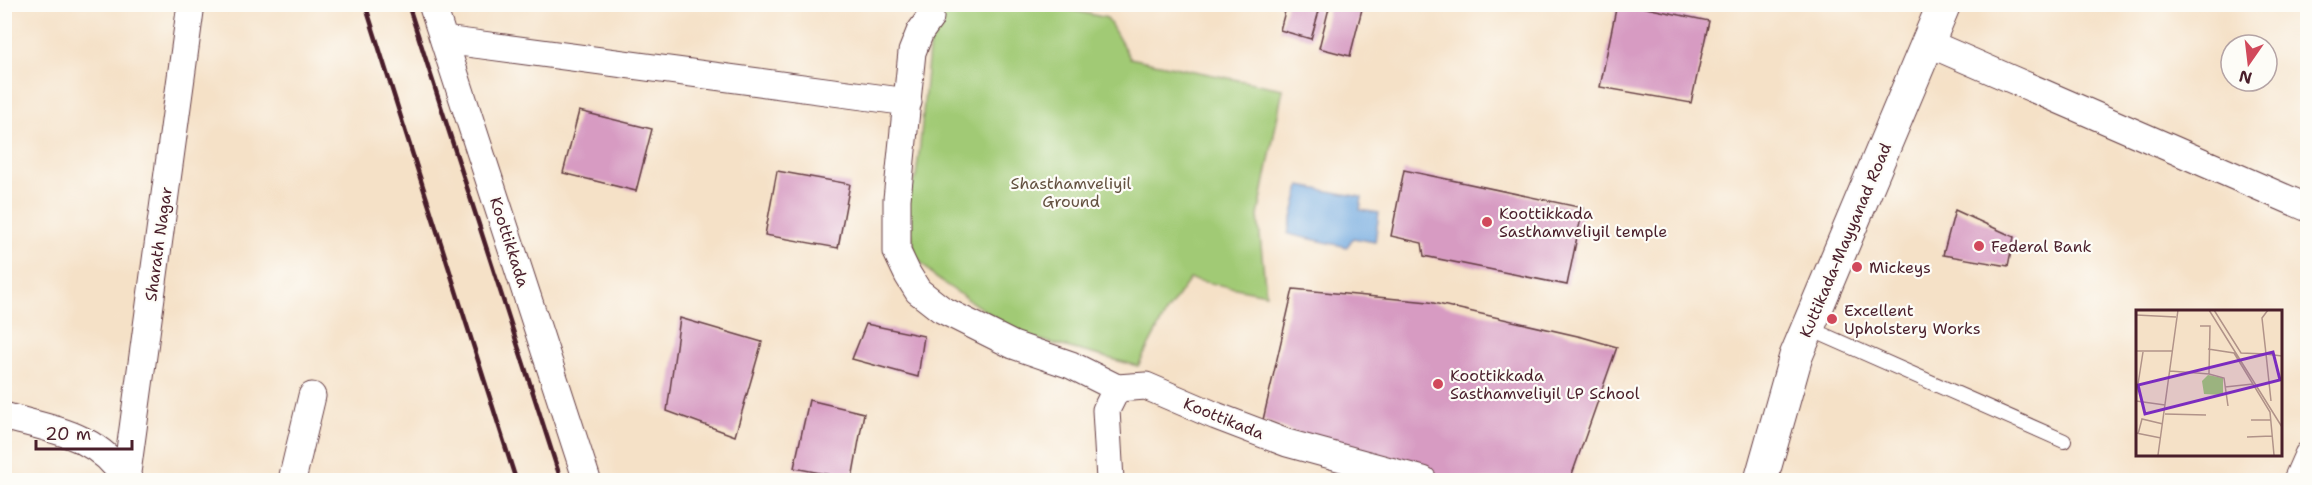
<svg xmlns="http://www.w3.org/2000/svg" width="2312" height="485" font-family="'Shantell Sans',sans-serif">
<rect width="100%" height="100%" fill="#fdfcf7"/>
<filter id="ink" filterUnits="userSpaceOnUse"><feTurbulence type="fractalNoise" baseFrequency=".0167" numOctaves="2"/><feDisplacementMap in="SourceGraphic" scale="12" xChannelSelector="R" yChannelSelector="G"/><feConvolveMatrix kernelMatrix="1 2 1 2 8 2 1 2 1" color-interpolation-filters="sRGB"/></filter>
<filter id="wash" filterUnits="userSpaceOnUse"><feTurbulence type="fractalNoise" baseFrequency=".008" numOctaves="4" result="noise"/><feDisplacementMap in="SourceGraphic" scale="24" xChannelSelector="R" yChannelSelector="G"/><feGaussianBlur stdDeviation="1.35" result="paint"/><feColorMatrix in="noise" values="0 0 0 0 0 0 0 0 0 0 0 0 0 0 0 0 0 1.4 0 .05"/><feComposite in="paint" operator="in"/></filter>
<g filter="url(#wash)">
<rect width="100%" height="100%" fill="#f5e1c7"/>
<path fill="#a1ca75" stroke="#767450" stroke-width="1.5" d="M 948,5 L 1048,5 L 1107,18 L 1130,58 L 1283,89 L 1258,216 L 1266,294 L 1190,279 L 1166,313 L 1138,366 L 1021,335 L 936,278 L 915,256 L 907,198 L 916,176 L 920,145 L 930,39 L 940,10 Z"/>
<path fill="#70a8df" stroke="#5d6485" stroke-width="1.5" d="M 1300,186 L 1362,197 L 1360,210 L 1379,213 L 1375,242 L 1353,238 L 1347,247 L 1288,234 Z"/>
<g id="blocks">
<path fill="#d79bc2" d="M 1287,4 L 1321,4 L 1311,39 L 1280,30 Z
M 1330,4 L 1344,4 L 1362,9 L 1350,56 L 1319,48 Z
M 1617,4 L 1627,4 L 1709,21 L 1691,103 L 1600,87 Z
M 579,111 L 652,129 L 636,191 L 563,173 Z
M 1404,170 L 1583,208 L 1567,285 L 1424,256 L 1422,243 L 1391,236 Z
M 777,171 L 850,184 L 838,248 L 765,235 Z
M 1955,210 L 2014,237 L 2008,266 L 1943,255 Z
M 1293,289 L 1429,302 L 1582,337 L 1617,347 L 1570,480 L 1447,480 L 1324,444 L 1263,420 Z
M 680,318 L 762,342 L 735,436 L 667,411 Z
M 866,324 L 924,336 L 918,377 L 852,359 Z
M 809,400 L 864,413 L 852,479 L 794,468 Z"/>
</g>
</g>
<g filter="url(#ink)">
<use href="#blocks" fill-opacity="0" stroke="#643c42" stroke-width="1.5"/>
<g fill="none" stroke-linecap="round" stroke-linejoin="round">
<defs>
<path id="service" d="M 1808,328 L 2064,441"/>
<path id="minor" d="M 432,4 L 587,480
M 930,4 L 930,18 L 920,32 L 912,52 L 897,199 L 897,252 L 908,275 L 918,291 L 941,309 L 1013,345 L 1071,365 L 1117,388
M 444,41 L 452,41 L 908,102
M 1928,43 L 2308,208
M 4,416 C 53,430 98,434 126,480
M 129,480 L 126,480 L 191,4
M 292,480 L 312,396
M 1110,480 L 1106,410 L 1117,388 L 1146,386 L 1216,416 L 1287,443 L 1423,480
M 2297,480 L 2308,455"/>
<path id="secondary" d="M 1761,480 L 1796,356 L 1944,4"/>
</defs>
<use href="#service" stroke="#643c42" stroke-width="16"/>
<use href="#minor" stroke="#643c42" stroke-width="29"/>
<use href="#secondary" stroke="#643c42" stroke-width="35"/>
<use href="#service" stroke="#fff" stroke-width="14"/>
<use href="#minor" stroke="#fff" stroke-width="27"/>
<use href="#secondary" stroke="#fff" stroke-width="33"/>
<path stroke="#4a1f2b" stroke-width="4.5" d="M 365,4 L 516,480
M 408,4 L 561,480"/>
</g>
</g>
<g fill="#d1495b" stroke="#fdfcf7" stroke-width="2">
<circle cx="1487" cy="222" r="6"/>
<circle cx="1979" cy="246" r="6"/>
<circle cx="1857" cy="267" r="6"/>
<circle cx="1832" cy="319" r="6"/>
<circle cx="1438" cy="384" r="6"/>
</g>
<g text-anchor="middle" stroke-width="4.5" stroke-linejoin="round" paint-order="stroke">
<g font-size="16" fill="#645241" stroke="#fdfcf7">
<text x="1071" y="189">Shasthamveliyil<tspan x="1071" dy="18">Ground</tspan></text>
</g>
<g font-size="16" fill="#4a1f2b" stroke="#fdfcf7" text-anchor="start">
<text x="1499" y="219">Koottikkada<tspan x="1499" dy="18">Sasthamveliyil temple</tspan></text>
<text x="1991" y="252">Federal Bank</text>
<text x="1869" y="273">Mickeys</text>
<text x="1844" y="316">Excellent<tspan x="1844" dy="18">Upholstery Works</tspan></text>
<text x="1450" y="381">Koottikkada<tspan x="1450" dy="18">Sasthamveliyil LP School</tspan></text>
</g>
<g font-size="16" fill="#4a1f2b" stroke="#fdfcf7">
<text transform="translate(1845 240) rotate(-67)" y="6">Kuttikada-Mayyanad Road</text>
<text transform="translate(510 242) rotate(72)" y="6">Koottikkada</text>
<text transform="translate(158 244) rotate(-82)" y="6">Sharath Nagar</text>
<text transform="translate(1224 418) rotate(22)" y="6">Koottikada</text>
</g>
</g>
<g transform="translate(2136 310)">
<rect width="146" height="146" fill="#f5e1c7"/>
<path d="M 72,65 L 87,68 L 87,85 L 68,84 L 66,71 Z" fill="#a1ca75"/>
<path fill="none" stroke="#b19389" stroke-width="1.5" d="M 73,0 L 146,117M 78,0 L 105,43 L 130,44 L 135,91M 132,0 L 126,8 L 130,44 L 146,46M 0,5 L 40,7M 72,39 L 98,43 L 134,102 L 138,145M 0,41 L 37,41M 34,61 L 73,64 L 74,16 L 64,16M 73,64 L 88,68 L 92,96M 89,77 L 117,74M 0,87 L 7,42M 0,91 L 29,95M 29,104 L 70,105M 115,110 L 135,110M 0,123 L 25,128M 2,124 L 6,109 L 27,114M 111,127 L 136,126M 22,145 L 42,0"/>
<path fill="#7b2cbf" fill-opacity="0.15" stroke="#7b2cbf" stroke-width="3" d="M 137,42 L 144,70 L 9,104 L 2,75 Z"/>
<rect width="146" height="146" fill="none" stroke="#4a1f2b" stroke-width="3"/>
</g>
<rect width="2312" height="485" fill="none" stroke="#fdfcf7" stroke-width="24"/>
<g transform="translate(2249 63) rotate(194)"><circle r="28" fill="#fdfcf7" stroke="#b5a4a5" stroke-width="1.5"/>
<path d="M0-4.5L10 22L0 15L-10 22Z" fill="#d1495b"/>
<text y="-9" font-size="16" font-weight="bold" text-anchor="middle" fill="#4a1f2b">N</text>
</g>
<path d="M36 440v9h96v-9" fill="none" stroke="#4a1f2b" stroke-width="3"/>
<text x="45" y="440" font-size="18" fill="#4a1f2b" stroke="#fdfcf7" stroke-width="4.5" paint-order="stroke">20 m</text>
</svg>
